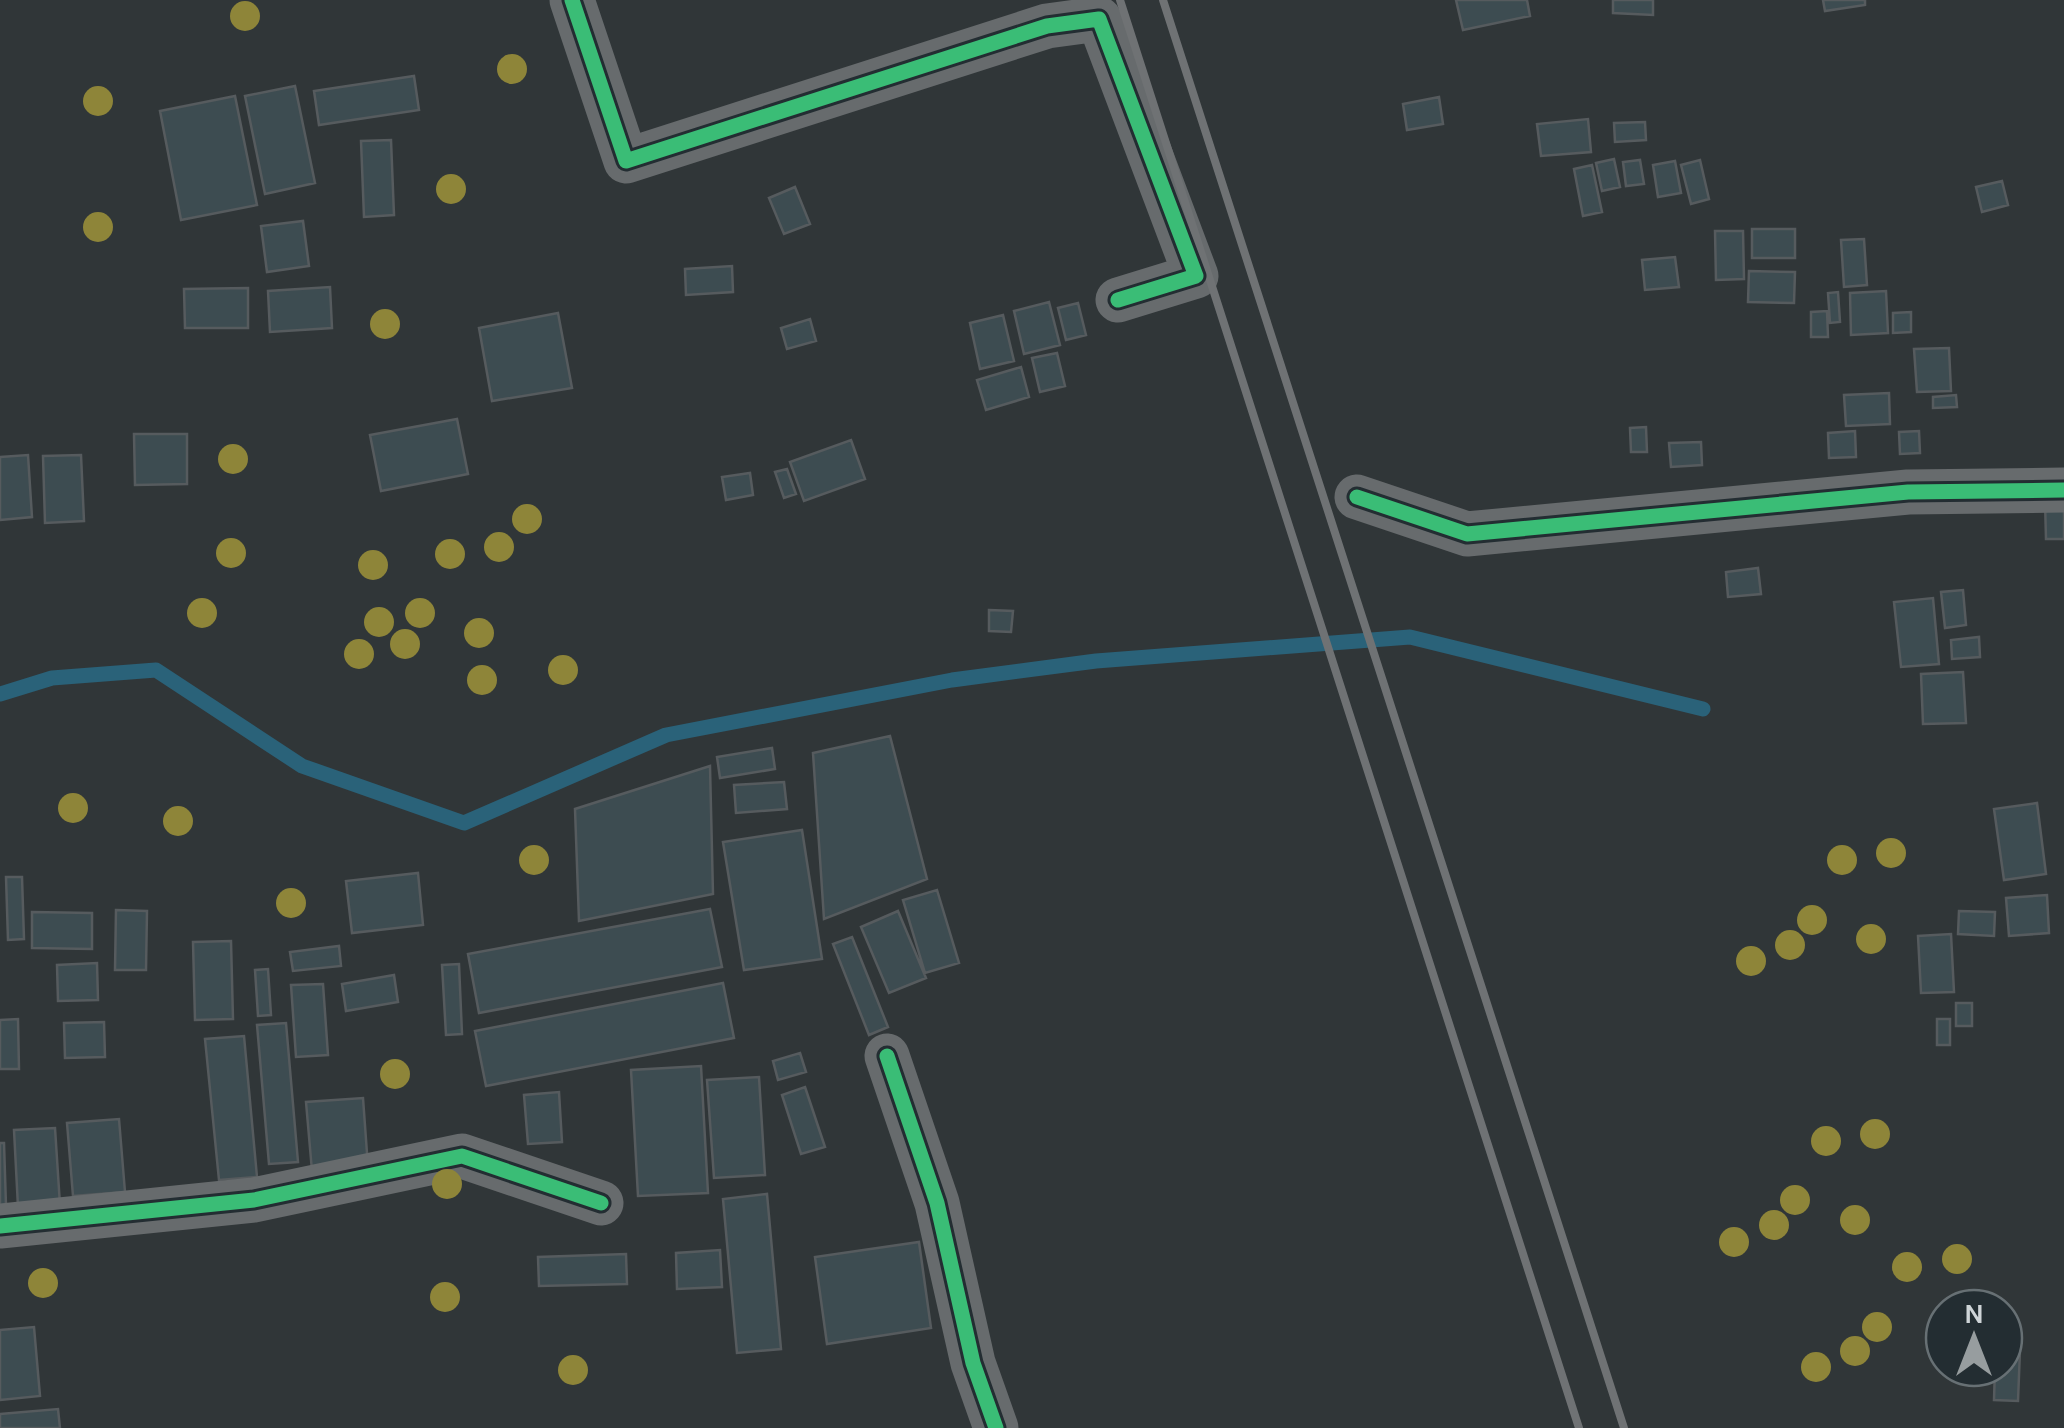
<svg xmlns="http://www.w3.org/2000/svg" width="2064" height="1428" font-family="Karla,sans-serif">
<rect width="100%" height="100%" fill="#303638"/>
<g fill="none" stroke-linecap="round" stroke-linejoin="round">
<path stroke="#2a6279" stroke-width="15" d="M 0,694 L 52,678 L 156,670 L 302,766 L 464,823 L 666,735 L 952,680 L 1096,661 L 1410,637 L 1703,709"/>
</g>
<path fill="#3d4c51" stroke="#565b5e" stroke-width="2.5" d="M 1456,0 L 1527,0 L 1530,16 L 1463,30 Z
M 1613,0 L 1653,0 L 1653,15 L 1613,13 Z
M 1823,0 L 1865,0 L 1865,5 L 1825,11 Z
M 414,76 L 419,110 L 319,125 L 314,91 Z
M 295,86 L 315,183 L 265,194 L 245,96 Z
M 235,96 L 257,205 L 181,220 L 160,111 Z
M 1439,97 L 1443,124 L 1407,130 L 1403,104 Z
M 1588,119 L 1591,152 L 1541,156 L 1537,124 Z
M 1645,122 L 1646,140 L 1615,142 L 1614,123 Z
M 391,140 L 394,215 L 364,217 L 361,141 Z
M 1614,159 L 1620,187 L 1602,191 L 1596,163 Z
M 1640,160 L 1644,184 L 1626,186 L 1623,162 Z
M 1700,160 L 1709,199 L 1691,204 L 1681,165 Z
M 1675,161 L 1681,193 L 1658,197 L 1653,165 Z
M 1592,165 L 1602,212 L 1583,216 L 1574,169 Z
M 2002,181 L 2008,205 L 1982,212 L 1976,187 Z
M 795,187 L 810,224 L 784,234 L 769,198 Z
M 303,221 L 309,266 L 267,272 L 261,226 Z
M 1752,229 L 1795,229 L 1795,258 L 1752,258 Z
M 1715,231 L 1743,231 L 1744,279 L 1716,280 Z
M 1864,239 L 1867,285 L 1844,287 L 1841,240 Z
M 1675,257 L 1679,287 L 1645,290 L 1642,260 Z
M 732,266 L 733,292 L 686,295 L 685,269 Z
M 1749,271 L 1795,272 L 1794,303 L 1748,302 Z
M 330,287 L 332,328 L 270,332 L 268,291 Z
M 248,288 L 248,328 L 185,328 L 184,289 Z
M 1886,291 L 1888,333 L 1851,335 L 1850,293 Z
M 1838,292 L 1840,322 L 1830,323 L 1828,293 Z
M 1049,302 L 1060,345 L 1024,354 L 1014,311 Z
M 1078,303 L 1086,335 L 1066,340 L 1058,308 Z
M 1827,311 L 1828,337 L 1811,337 L 1811,312 Z
M 1911,312 L 1911,332 L 1893,333 L 1893,313 Z
M 558,313 L 572,388 L 492,401 L 479,328 Z
M 1003,315 L 1014,361 L 980,369 L 970,323 Z
M 810,319 L 816,341 L 787,349 L 781,328 Z
M 1949,348 L 1951,391 L 1917,392 L 1914,349 Z
M 1057,353 L 1065,386 L 1040,392 L 1032,358 Z
M 1021,367 L 1029,397 L 986,410 L 977,380 Z
M 1889,393 L 1890,424 L 1846,426 L 1844,395 Z
M 1956,395 L 1957,407 L 1933,408 L 1933,397 Z
M 457,419 L 468,474 L 381,491 L 370,435 Z
M 1646,427 L 1647,452 L 1631,452 L 1630,428 Z
M 1855,431 L 1856,457 L 1829,458 L 1828,433 Z
M 1919,431 L 1920,453 L 1900,454 L 1899,432 Z
M 134,434 L 187,434 L 187,484 L 135,485 Z
M 851,440 L 865,479 L 804,501 L 790,462 Z
M 1701,442 L 1702,465 L 1671,467 L 1669,443 Z
M 28,455 L 32,517 L 0,520 L 0,457 Z
M 81,455 L 84,521 L 45,523 L 43,456 Z
M 787,469 L 796,494 L 784,498 L 775,472 Z
M 750,473 L 753,495 L 726,500 L 722,477 Z
M 2045,501 L 2064,501 L 2064,539 L 2046,539 Z
M 1758,568 L 1761,594 L 1728,597 L 1726,572 Z
M 1963,590 L 1966,625 L 1945,628 L 1941,592 Z
M 1933,598 L 1939,664 L 1901,667 L 1894,602 Z
M 989,610 L 1013,611 L 1011,632 L 989,631 Z
M 1979,637 L 1980,657 L 1952,659 L 1951,640 Z
M 1963,672 L 1966,723 L 1923,724 L 1921,674 Z
M 890,736 L 927,879 L 824,919 L 813,753 Z
M 772,748 L 775,769 L 720,778 L 717,757 Z
M 710,766 L 713,894 L 579,921 L 575,809 Z
M 784,782 L 787,809 L 736,813 L 734,785 Z
M 2037,803 L 2046,874 L 2004,880 L 1994,809 Z
M 802,830 L 822,959 L 744,970 L 723,842 Z
M 418,873 L 423,925 L 352,933 L 346,881 Z
M 6,877 L 22,877 L 24,939 L 8,940 Z
M 937,890 L 959,963 L 925,973 L 903,900 Z
M 2047,895 L 2049,933 L 2009,936 L 2006,898 Z
M 710,909 L 722,967 L 479,1013 L 468,954 Z
M 116,910 L 147,911 L 146,970 L 115,970 Z
M 898,911 L 926,978 L 889,993 L 861,927 Z
M 1959,911 L 1995,912 L 1994,936 L 1958,934 Z
M 32,912 L 92,913 L 92,949 L 32,948 Z
M 1951,934 L 1954,992 L 1921,993 L 1918,936 Z
M 852,937 L 888,1027 L 869,1035 L 833,944 Z
M 231,941 L 233,1019 L 195,1020 L 193,942 Z
M 339,946 L 341,966 L 293,971 L 290,952 Z
M 97,963 L 98,1000 L 58,1001 L 57,965 Z
M 459,964 L 462,1034 L 446,1035 L 442,965 Z
M 268,969 L 271,1015 L 258,1016 L 255,970 Z
M 394,975 L 398,1002 L 346,1011 L 342,984 Z
M 723,983 L 734,1038 L 486,1086 L 475,1031 Z
M 323,984 L 328,1055 L 296,1057 L 291,985 Z
M 1956,1003 L 1972,1003 L 1972,1026 L 1956,1026 Z
M 18,1019 L 19,1069 L 0,1069 L 0,1020 Z
M 1937,1019 L 1950,1019 L 1950,1045 L 1937,1045 Z
M 104,1022 L 105,1057 L 65,1058 L 64,1023 Z
M 286,1023 L 298,1162 L 269,1164 L 257,1025 Z
M 244,1036 L 257,1177 L 219,1180 L 205,1039 Z
M 800,1053 L 806,1072 L 778,1080 L 773,1061 Z
M 701,1066 L 708,1193 L 638,1196 L 631,1070 Z
M 759,1077 L 765,1175 L 714,1178 L 707,1080 Z
M 805,1087 L 825,1147 L 801,1154 L 782,1095 Z
M 559,1092 L 562,1142 L 528,1144 L 524,1095 Z
M 363,1098 L 368,1167 L 312,1171 L 306,1102 Z
M 119,1119 L 125,1192 L 73,1196 L 67,1123 Z
M 55,1128 L 60,1205 L 18,1207 L 14,1130 Z
M 0,1143 L 4,1143 L 6,1206 L 0,1206 Z
M 767,1194 L 781,1349 L 737,1353 L 723,1199 Z
M 919,1242 L 931,1328 L 827,1344 L 815,1257 Z
M 720,1250 L 722,1287 L 677,1289 L 676,1253 Z
M 626,1254 L 627,1284 L 539,1286 L 538,1257 Z
M 34,1327 L 40,1396 L 0,1400 L 0,1330 Z
M 2004,1350 L 2020,1350 L 2018,1401 L 1994,1400 L 1995,1368 L 2004,1368 Z
M 58,1409 L 60,1428 L 0,1428 L 0,1414 Z"/>
<g fill="none" stroke-linecap="round" stroke-linejoin="round">
<path stroke="#676b6d" stroke-width="45" d="M 572,0 L 626,161 L 1047,26 L 1099,19 L 1196,276 L 1118,300
M 1357,497 L 1467,534 L 1908,492 L 2064,490
M 887,1056 L 937,1203 L 973,1363 L 996,1428
M 0,1226 L 254,1200 L 462,1156 L 601,1203"/>
<path stroke="#6f7274" stroke-width="8" d="M 1120,0 L 1579,1428
M 1163,0 L 1624,1428"/>
<defs>
<path id="cycleway" d="M 572,0 L 626,161 L 1047,26 L 1099,19 L 1196,276 L 1118,300
M 1357,497 L 1467,534 L 1908,492 L 2064,490
M 887,1056 L 937,1203 L 973,1363 L 996,1428
M 0,1226 L 254,1200 L 462,1156 L 601,1203"/>
</defs>
<use href="#cycleway" stroke="#232d32" stroke-width="21"/>
<use href="#cycleway" stroke="#3abd76" stroke-width="15"/>
</g>
<g fill="#8e8539">
<circle cx="245" cy="16" r="15"/>
<circle cx="512" cy="69" r="15"/>
<circle cx="98" cy="101" r="15"/>
<circle cx="451" cy="189" r="15"/>
<circle cx="98" cy="227" r="15"/>
<circle cx="385" cy="324" r="15"/>
<circle cx="233" cy="459" r="15"/>
<circle cx="527" cy="519" r="15"/>
<circle cx="499" cy="547" r="15"/>
<circle cx="231" cy="553" r="15"/>
<circle cx="450" cy="554" r="15"/>
<circle cx="373" cy="565" r="15"/>
<circle cx="202" cy="613" r="15"/>
<circle cx="420" cy="613" r="15"/>
<circle cx="379" cy="622" r="15"/>
<circle cx="479" cy="633" r="15"/>
<circle cx="405" cy="644" r="15"/>
<circle cx="359" cy="654" r="15"/>
<circle cx="563" cy="670" r="15"/>
<circle cx="482" cy="680" r="15"/>
<circle cx="73" cy="808" r="15"/>
<circle cx="178" cy="821" r="15"/>
<circle cx="1891" cy="853" r="15"/>
<circle cx="534" cy="860" r="15"/>
<circle cx="1842" cy="860" r="15"/>
<circle cx="291" cy="903" r="15"/>
<circle cx="1812" cy="920" r="15"/>
<circle cx="1871" cy="939" r="15"/>
<circle cx="1790" cy="945" r="15"/>
<circle cx="1751" cy="961" r="15"/>
<circle cx="395" cy="1074" r="15"/>
<circle cx="1875" cy="1134" r="15"/>
<circle cx="1826" cy="1141" r="15"/>
<circle cx="447" cy="1184" r="15"/>
<circle cx="1795" cy="1200" r="15"/>
<circle cx="1855" cy="1220" r="15"/>
<circle cx="1774" cy="1225" r="15"/>
<circle cx="1734" cy="1242" r="15"/>
<circle cx="1957" cy="1259" r="15"/>
<circle cx="1907" cy="1267" r="15"/>
<circle cx="43" cy="1283" r="15"/>
<circle cx="445" cy="1297" r="15"/>
<circle cx="1877" cy="1327" r="15"/>
<circle cx="1855" cy="1351" r="15"/>
<circle cx="1816" cy="1367" r="15"/>
<circle cx="573" cy="1370" r="15"/>
</g>
<g transform="translate(1974 1338)"><circle r="48" fill="#232d32" stroke="#677074" stroke-width="2.5"/>
<path d="M0-8L18 38L0 25L-18 38Z" fill="#979d9f"/>
<text y="-15" font-size="28" font-weight="bold" text-anchor="middle" fill="#ced4d7">N</text>
</g>
</svg>
